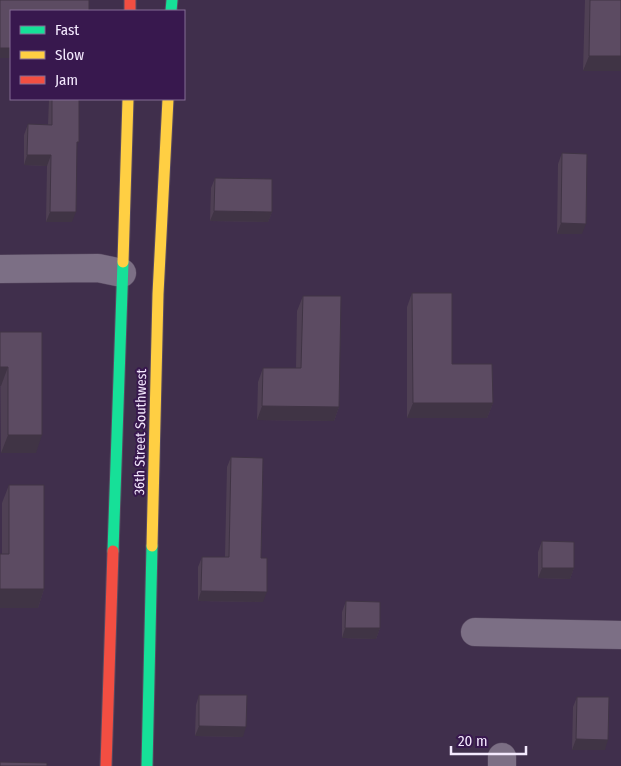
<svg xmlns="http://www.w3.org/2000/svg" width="621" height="766" font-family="'Fira Sans Condensed',sans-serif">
<rect width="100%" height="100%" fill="#402f4c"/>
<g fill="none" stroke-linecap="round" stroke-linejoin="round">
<defs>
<path id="street" d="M 0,269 L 98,268 L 122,273
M 475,632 L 621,635
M 502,766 L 502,757"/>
<path id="fast" d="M 171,11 L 172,0
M 113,551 L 123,262
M 147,766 L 152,546"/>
<path id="slow" d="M 123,262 L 128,99
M 152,546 L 158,294 L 168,99"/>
<path id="jam" d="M 130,0 L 130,11
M 106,766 L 113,551"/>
</defs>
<use href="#street" stroke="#584a61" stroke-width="29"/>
<use href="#fast" stroke="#584a61" stroke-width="13"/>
<use href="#slow" stroke="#584a61" stroke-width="13"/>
<use href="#jam" stroke="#584a61" stroke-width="13"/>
<use href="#street" stroke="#7c6f85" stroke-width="28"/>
<use href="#fast" stroke="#16e098" stroke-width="11"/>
<use href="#slow" stroke="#ffcf43" stroke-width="11"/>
<use href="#jam" stroke="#f24e42" stroke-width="11"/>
</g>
<path fill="#4f4054" d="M 585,0 L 621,0 L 583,71 Z
M 49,99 L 79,99 L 72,222 L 46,222 L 47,166 L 24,165 L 24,135 L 28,124 L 48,125 Z
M 562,153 L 582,234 L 557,234 L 558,164 Z
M 215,178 L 272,212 L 268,222 L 210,221 L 211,188 Z
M 412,293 L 452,364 L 493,403 L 487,418 L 407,418 L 407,307 Z
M 303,296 L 339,407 L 334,421 L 257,420 L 258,382 L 263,368 L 296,368 L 297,311 Z
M 0,332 L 36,453 L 1,453 Z
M 231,457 L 261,558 L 263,602 L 198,601 L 198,567 L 202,557 L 225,557 L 227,467 Z
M 9,485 L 44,589 L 38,608 L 2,554 L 2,503 Z
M 542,541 L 574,568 L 570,579 L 538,578 L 538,552 Z
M 346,601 L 380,628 L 376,639 L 342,638 L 342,612 Z
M 199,695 L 243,737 L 195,736 L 196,705 Z
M 577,697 L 605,750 L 572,750 L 573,707 Z"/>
<path fill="#403445" d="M 0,48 L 11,48 L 11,58 L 0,58 Z
M 589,56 L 621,56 L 621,71 L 583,71 Z
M 27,155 L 51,155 L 47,166 L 24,165 Z
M 214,211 L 272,212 L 268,222 L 210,221 Z
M 50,212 L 76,212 L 72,222 L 46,222 Z
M 561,223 L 586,224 L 582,234 L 557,234 Z
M 0,367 L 8,367 L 1,386 L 0,386 Z
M 413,403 L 493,403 L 487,418 L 407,418 Z
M 262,406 L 339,407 L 334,421 L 257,420 Z
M 8,435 L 42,435 L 36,453 L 1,453 Z
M 542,568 L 574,568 L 570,579 L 538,578 Z
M 0,589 L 44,589 L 38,608 L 0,608 Z
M 201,591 L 267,592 L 263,602 L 198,601 Z
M 345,628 L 380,628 L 376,639 L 342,638 Z
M 199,726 L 246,727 L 243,737 L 195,736 Z
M 576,739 L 608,740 L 605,750 L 572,750 Z"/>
<path fill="#5c4b62" stroke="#403445" d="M 0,0 L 89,0 L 89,11 L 11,11 L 11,48 L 0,48 Z
M 590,0 L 621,0 L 621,56 L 589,56 Z
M 52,99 L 79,99 L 79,142 L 77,142 L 76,212 L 50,212 L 51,155 L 27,155 L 28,124 L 52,125 Z
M 562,153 L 587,154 L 586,224 L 561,223 Z
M 215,178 L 272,179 L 272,212 L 214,211 Z
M 412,293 L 452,293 L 452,364 L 492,364 L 493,403 L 413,403 Z
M 303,296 L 341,296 L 339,407 L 262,406 L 263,368 L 301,368 Z
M 0,332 L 42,332 L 42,435 L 8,435 L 8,367 L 0,367 Z
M 231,457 L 263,458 L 261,558 L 267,558 L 267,592 L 201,591 L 202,557 L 229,557 Z
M 9,485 L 44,485 L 44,589 L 0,589 L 0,554 L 9,554 Z
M 542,541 L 574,542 L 574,568 L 542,568 Z
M 346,601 L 380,602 L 380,628 L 345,628 Z
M 199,695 L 247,695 L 246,727 L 199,726 Z
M 577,697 L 609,697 L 608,740 L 576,739 Z
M 0,762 L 47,763 L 47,766 L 0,766 Z"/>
<g text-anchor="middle" stroke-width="4" stroke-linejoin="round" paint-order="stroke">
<g font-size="14" fill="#f4e9fe" stroke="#38184e">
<text transform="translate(140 432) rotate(-89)" y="5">36th Street Southwest</text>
</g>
</g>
<rect x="10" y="10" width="175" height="90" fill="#38184e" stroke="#836c94"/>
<rect x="20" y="26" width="25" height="8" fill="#16e098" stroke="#836c94"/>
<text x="55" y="35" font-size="15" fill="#f4e9fe">Fast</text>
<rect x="20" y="51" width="25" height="8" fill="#ffcf43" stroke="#836c94"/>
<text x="55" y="60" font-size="15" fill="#f4e9fe">Slow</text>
<rect x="20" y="76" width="25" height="8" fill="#f24e42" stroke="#836c94"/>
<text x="55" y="85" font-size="15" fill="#f4e9fe">Jam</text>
<path d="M451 746v8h75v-8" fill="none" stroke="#f4e9fe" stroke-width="2.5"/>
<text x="458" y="746" font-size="15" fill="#f4e9fe" stroke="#38184e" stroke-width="4" paint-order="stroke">20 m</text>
</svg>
